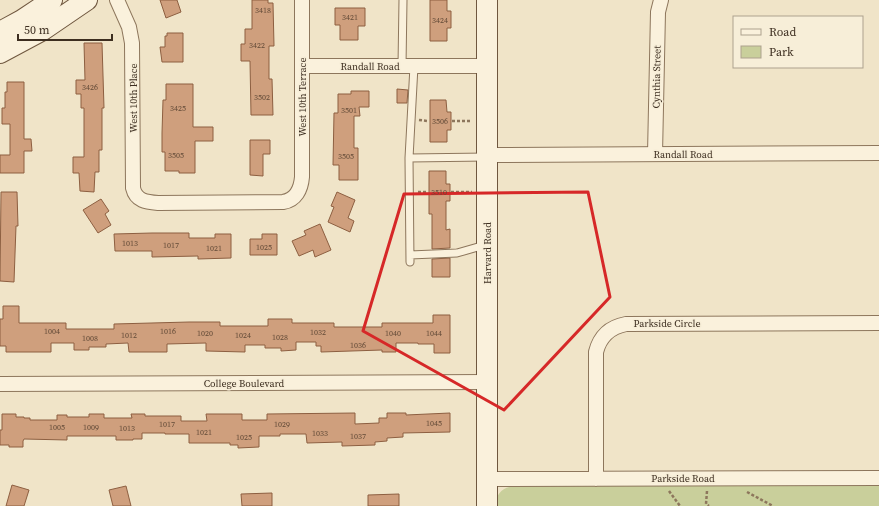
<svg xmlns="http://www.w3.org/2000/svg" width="879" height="506" font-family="'Source Serif 4',serif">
<rect width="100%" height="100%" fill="#f0e4c8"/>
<path fill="#c9cf9b" d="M 879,485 L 879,506 L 494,506 C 497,494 501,488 513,486 Z"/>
<path fill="#cf9f7d" stroke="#8d5f41" d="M 160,0 L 177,0 L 181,12 L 166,18 Z
M 252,0 L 268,0 L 268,3 L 273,3 L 274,46 L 269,46 L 269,79 L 272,79 L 273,115 L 251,115 L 250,61 L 241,61 L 241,44 L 245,44 L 245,29 L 252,29 Z
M 430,0 L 447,0 L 447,11 L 451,11 L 451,28 L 447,28 L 447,41 L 430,41 Z
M 335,8 L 365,8 L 365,26 L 358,26 L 358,40 L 340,40 L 340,25 L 335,25 Z
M 167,33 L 183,33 L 183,62 L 162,62 L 160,47 L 165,47 L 165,36 L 167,36 Z
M 84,43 L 102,43 L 104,108 L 102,108 L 102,150 L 99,150 L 99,172 L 95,172 L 94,192 L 80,191 L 79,173 L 73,173 L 73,157 L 84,157 L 84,108 L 81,108 L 81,94 L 76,94 L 76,80 L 85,80 Z
M 7,82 L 24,82 L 24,139 L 31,139 L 32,151 L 24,151 L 24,173 L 0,173 L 0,155 L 10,155 L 10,124 L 2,124 L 2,108 L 5,108 L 5,92 L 7,92 Z
M 166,84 L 193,84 L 193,127 L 213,127 L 213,141 L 195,141 L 195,173 L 179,173 L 179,171 L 165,171 L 165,152 L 162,152 L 162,133 L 163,100 L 166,100 Z
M 397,89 L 408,90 L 407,103 L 397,103 Z
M 351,91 L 369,91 L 369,107 L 359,107 L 360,116 L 354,116 L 354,148 L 358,148 L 358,180 L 339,180 L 339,165 L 333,165 L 334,113 L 338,113 L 338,94 L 351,94 Z
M 430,100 L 446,100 L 447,112 L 451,112 L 451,130 L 447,130 L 447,142 L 430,142 Z
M 250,140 L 270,140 L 270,154 L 263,154 L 263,176 L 250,175 Z
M 429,171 L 446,171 L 446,184 L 450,184 L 450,201 L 446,201 L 446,230 L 450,229 L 450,248 L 432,249 L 432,214 L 429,214 Z
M 1,192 L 17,192 L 18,226 L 16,226 L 14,282 L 0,281 Z
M 337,192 L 355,200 L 348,218 L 354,221 L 350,232 L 328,222 L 334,207 L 331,206 Z
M 101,199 L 109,211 L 105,214 L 111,225 L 98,233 L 83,210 Z
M 320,224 L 331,250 L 315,257 L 313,250 L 299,256 L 292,241 L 306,235 L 304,231 Z
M 152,233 L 189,233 L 189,238 L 215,238 L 215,234 L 231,234 L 231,258 L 198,259 L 198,256 L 152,257 L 152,251 L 115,251 L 114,234 Z
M 262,234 L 277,234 L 277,255 L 250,255 L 250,239 L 262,239 Z
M 450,258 L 450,277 L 432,277 L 432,259 Z
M 3,306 L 19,306 L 19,323 L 66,323 L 66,329 L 114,329 L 114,324 L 189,322 L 220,322 L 220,326 L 268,326 L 268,319 L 292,319 L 292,323 L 334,323 L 334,327 L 382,327 L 382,323 L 433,323 L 433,315 L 450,315 L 450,353 L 434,353 L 434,344 L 418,344 L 418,343 L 396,343 L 396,352 L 382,352 L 382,350 L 321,352 L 321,346 L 316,346 L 316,342 L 296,342 L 296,350 L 281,351 L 281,348 L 265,348 L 265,345 L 245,345 L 245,352 L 206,351 L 206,343 L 167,344 L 167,352 L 129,352 L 128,343 L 106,344 L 106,347 L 89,347 L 89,350 L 74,350 L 74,343 L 51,343 L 51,352 L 6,352 L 6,346 L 0,346 L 0,319 L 3,319 Z
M 355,413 L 355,424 L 379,423 L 379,418 L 387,418 L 387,413 L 406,413 L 406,415 L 450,413 L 450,432 L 403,433 L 403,437 L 387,438 L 387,441 L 375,442 L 375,445 L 342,446 L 342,442 L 307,443 L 306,434 L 280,434 L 280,436 L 259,436 L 259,447 L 238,448 L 238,445 L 230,445 L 230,443 L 189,443 L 189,434 L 165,434 L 165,433 L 142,433 L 142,439 L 133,439 L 133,440 L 116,440 L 116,436 L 67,436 L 67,440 L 24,439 L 23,441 L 23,447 L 9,447 L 9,445 L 0,445 L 0,430 L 2,430 L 2,414 L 16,414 L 16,417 L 24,417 L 24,418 L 30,418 L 30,420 L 57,420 L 57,415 L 67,415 L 67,417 L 89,417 L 89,414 L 104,414 L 104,418 L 132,418 L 131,414 L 145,414 L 145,416 L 181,416 L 181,421 L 207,421 L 206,414 L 242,414 L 242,420 L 267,420 L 267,414 Z
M 12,485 L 29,490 L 24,506 L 6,506 Z
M 126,486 L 131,506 L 113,506 L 109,490 Z
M 272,493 L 272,506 L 242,506 L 241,494 Z
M 399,494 L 399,506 L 368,506 L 368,495 Z"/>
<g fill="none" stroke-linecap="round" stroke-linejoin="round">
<defs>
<path id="lane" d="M 402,66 L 403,0
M 409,158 L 487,157
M 410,255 L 457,253 L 478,247 L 486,247
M 410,262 L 409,158 L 414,66"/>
<path id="street" d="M 117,0 L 129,27 L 132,43 L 133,188 C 136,201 146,202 158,203 L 283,202 C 296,200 301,189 302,177 L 302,0
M 302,66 L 487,66
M 655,154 L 658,12 L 661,0
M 487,155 L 879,153
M 0,384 L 488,382
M 487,479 L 879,478
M 596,479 L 596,352 C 600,336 610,327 626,324 L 879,323"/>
<path id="secondary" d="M 487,0 L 487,506
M 0,32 L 22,20 L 52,0
M 0,53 L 43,30 L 87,0"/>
</defs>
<use href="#lane" stroke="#8d765c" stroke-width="9"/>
<use href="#street" stroke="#8d765c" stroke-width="16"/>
<use href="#secondary" stroke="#6f573f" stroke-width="22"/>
<path stroke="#8d765c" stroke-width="2.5" stroke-dasharray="3 2" stroke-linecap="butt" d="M 419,120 L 428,121
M 452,121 L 471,121
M 418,192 L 427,192
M 451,192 L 472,192
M 669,491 L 680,506
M 707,491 L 706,504 L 709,506
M 747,492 L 773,506"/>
<use href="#lane" stroke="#faf1dc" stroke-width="7"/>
<use href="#street" stroke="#faf1dc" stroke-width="14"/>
<use href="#secondary" stroke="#faf1dc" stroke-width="20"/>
</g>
<path fill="none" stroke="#d62828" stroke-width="3" stroke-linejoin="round" d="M 588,192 L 610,297 L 504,410 L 363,331 L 404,194 Z"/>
<g text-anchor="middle" stroke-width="3" stroke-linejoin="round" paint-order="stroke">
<g font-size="8" fill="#624a37">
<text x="263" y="13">3418</text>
<text x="350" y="20">3421</text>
<text x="440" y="23">3424</text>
<text x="257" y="48">3422</text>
<text x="90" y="90">3426</text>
<text x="262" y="100">3502</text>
<text x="178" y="111">3425</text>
<text x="349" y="113">3501</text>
<text x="440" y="124">3506</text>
<text x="176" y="158">3505</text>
<text x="346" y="159">3505</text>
<text x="439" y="195">3510</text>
<text x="130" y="246">1013</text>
<text x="171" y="248">1017</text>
<text x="264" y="250">1025</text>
<text x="214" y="251">1021</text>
<text x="52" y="334">1004</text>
<text x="168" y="334">1016</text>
<text x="318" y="335">1032</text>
<text x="205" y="336">1020</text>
<text x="393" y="336">1040</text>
<text x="434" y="336">1044</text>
<text x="129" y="338">1012</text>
<text x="243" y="338">1024</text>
<text x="280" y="340">1028</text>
<text x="90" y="341">1008</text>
<text x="358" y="348">1036</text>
<text x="434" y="426">1045</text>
<text x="167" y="427">1017</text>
<text x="282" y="427">1029</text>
<text x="57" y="430">1005</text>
<text x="91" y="430">1009</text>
<text x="127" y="431">1013</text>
<text x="204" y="435">1021</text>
<text x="320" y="436">1033</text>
<text x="358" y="439">1037</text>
<text x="244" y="440">1025</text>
</g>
<g font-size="10" fill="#3d2e20" stroke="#f7eed8">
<text x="370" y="70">Randall Road</text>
<text transform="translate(656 77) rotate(-89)" y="4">Cynthia Street</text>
<text transform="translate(302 97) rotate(-90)" y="4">West 10th Terrace</text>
<text transform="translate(133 98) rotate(-90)" y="4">West 10th Place</text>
<text x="683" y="158">Randall Road</text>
<text transform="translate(487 253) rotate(-90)" y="4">Harvard Road</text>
<text x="667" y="327">Parkside Circle</text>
<text x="244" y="387">College Boulevard</text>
<text x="683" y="482">Parkside Road</text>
</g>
</g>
<rect x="733" y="16" width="130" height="52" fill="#f7eed8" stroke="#ada18e"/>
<rect x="741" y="29" width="20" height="6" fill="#faf1dc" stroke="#ada18e"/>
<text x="769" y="36" font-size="12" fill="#3d2e20">Road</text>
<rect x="741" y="46" width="20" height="12" fill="#c9cf9b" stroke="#ada18e"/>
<text x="769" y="56" font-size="12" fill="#3d2e20">Park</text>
<path d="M18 34v6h94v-6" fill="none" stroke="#3d2e20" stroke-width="2"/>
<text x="24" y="34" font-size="12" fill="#3d2e20" stroke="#f7eed8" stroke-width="3" paint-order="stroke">50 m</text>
</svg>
